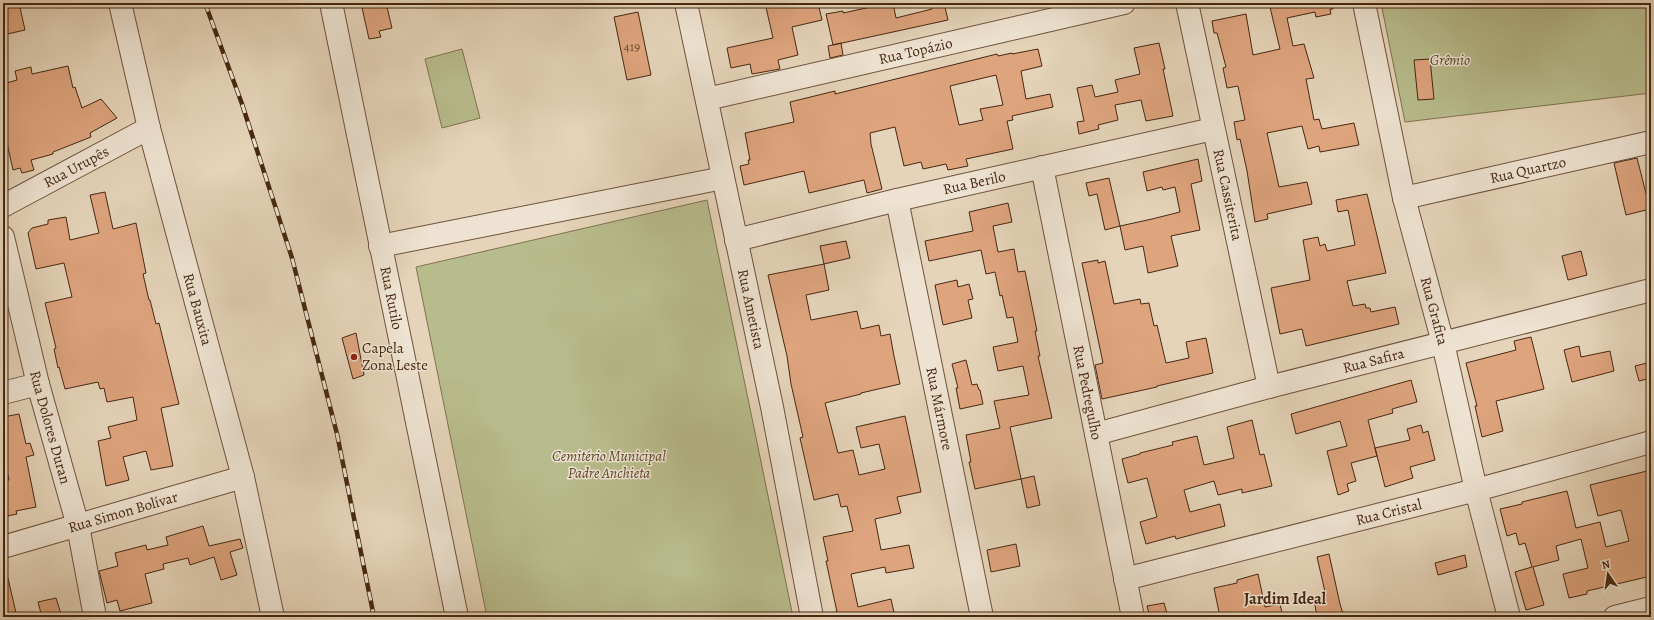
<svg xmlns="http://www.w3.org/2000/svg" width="1654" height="620" font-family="Alegreya,serif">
<rect width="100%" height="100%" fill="#e5d4b9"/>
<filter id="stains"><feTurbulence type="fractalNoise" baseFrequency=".005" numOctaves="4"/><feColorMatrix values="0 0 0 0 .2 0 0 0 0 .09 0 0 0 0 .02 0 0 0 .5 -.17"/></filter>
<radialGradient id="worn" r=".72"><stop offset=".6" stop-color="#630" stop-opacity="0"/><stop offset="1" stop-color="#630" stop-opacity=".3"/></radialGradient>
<path fill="#b8bc8c" stroke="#80724f" d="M 1381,3 L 1651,3 L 1651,93 L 1405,122 Z
M 462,49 L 480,118 L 442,128 L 425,59 Z
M 707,200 L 793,617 L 487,617 L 416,267 Z"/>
<path fill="#dea47e" stroke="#472812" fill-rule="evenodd" d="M 3,3 L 19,3 L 25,30 L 3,35 Z
M 361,3 L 386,3 L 392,28 L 379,31 L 381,37 L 369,39 Z
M 765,3 L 793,3 L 794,6 L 807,3 L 818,3 L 822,20 L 792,27 L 798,55 L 778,60 L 780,69 L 752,74 L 750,64 L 731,68 L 727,48 L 773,38 Z
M 870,3 L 893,3 L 896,18 L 932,9 L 931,3 L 944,3 L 948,20 L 833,45 L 826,14 L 843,11 L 843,13 L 871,7 Z
M 1269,3 L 1332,3 L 1333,9 L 1330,9 L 1331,14 L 1316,17 L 1315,12 L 1287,18 L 1293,46 L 1304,44 L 1314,78 L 1306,79 L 1314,120 L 1319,119 L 1322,129 L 1354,123 L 1359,145 L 1320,152 L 1319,146 L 1308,149 L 1302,126 L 1267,133 L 1279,187 L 1307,182 L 1312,204 L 1267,214 L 1268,219 L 1255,222 L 1247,171 L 1240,139 L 1237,140 L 1234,122 L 1245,120 L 1238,86 L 1227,88 L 1223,68 L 1226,67 L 1217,33 L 1214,33 L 1212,21 L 1246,14 L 1253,55 L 1280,49 Z
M 638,12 L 651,75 L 627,80 L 614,17 Z
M 841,43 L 843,55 L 830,58 L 828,46 Z
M 1159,43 L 1165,69 L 1163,69 L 1173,116 L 1146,121 L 1141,100 L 1115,105 L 1118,120 L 1098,125 L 1099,129 L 1079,134 L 1077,122 L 1084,121 L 1077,88 L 1092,85 L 1095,97 L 1118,92 L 1115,80 L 1140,74 L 1134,48 Z
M 1038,49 L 1042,66 L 1021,71 L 1026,99 L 1050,94 L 1053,107 L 1012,116 L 1013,120 L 1007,121 L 1013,149 L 966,159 L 968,166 L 948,170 L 946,164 L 923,169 L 921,162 L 904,166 L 895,127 L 870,133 L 871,144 L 882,189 L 867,193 L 864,180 L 809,193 L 804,171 L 744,185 L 740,166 L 749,164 L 748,160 L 750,160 L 745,133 L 794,122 L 790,102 L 835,91 L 835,94 L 997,54 L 998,56 L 1012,53 L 1012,54 ZM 996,75 L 1003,105 L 980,109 L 983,120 L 959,125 L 950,86 Z
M 1430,59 L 1434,99 L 1418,100 L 1414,60 Z
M 68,66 L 73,88 L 75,87 L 82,108 L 101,99 L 117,118 L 90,133 L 91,137 L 53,152 L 53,154 L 31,160 L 34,170 L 22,173 L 20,168 L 13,170 L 3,125 L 3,84 L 17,80 L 15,71 L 31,67 L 32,74 Z
M 1637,158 L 1650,209 L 1626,215 L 1614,163 Z
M 1198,159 L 1202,181 L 1191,184 L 1200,230 L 1171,236 L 1178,266 L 1148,273 L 1143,246 L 1125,250 L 1120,226 L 1105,230 L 1097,194 L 1089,196 L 1086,183 L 1109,178 L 1120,226 L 1152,219 L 1180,212 L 1175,187 L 1163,190 L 1162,187 L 1147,191 L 1143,172 Z
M 105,192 L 113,229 L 136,223 L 146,273 L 143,274 L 149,300 L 150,300 L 156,324 L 159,323 L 179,404 L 161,408 L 173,466 L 151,470 L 146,451 L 123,457 L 129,480 L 106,486 L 98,441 L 111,438 L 108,427 L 137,420 L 133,397 L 107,402 L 104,388 L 100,389 L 98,382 L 65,389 L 59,367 L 58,368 L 54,349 L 56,348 L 45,303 L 72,297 L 64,263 L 36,269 L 28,233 L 32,228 L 48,224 L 48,220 L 66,217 L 70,240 L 99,233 L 90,195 Z
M 1367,194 L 1386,273 L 1347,281 L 1353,306 L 1365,304 L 1366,308 L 1370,308 L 1371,312 L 1395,307 L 1399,324 L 1306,346 L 1302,329 L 1280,334 L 1271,288 L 1310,280 L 1303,240 L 1318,237 L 1320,246 L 1325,244 L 1327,251 L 1355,245 L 1348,210 L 1338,212 L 1336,200 Z
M 1008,203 L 1012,222 L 993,226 L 998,252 L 1014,249 L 1018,272 L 1025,271 L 1037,331 L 1035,331 L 1040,356 L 1038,356 L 1052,418 L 1010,427 L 1021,479 L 1034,476 L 1040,505 L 1027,508 L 1021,479 L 975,489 L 969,462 L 971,462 L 966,435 L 1000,428 L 994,401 L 1029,395 L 1023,366 L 998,371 L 993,347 L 1018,342 L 1013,317 L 1007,318 L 1002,295 L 1000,296 L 995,272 L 986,274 L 981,250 L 929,261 L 925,241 L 973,231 L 969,212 Z
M 846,241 L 850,258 L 824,264 L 820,246 Z
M 1581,251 L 1587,275 L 1568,280 L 1562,256 Z
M 1098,260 L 1098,263 L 1105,261 L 1114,304 L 1140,299 L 1141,304 L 1149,303 L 1154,326 L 1157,325 L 1166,363 L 1189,358 L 1186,342 L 1206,338 L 1213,373 L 1157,386 L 1157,387 L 1102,399 L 1095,365 L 1103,363 L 1082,263 Z
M 824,264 L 829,290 L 806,295 L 811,320 L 857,311 L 861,329 L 879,325 L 881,336 L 890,334 L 894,356 L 900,384 L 861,393 L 861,394 L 825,403 L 838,453 L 853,450 L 859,475 L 885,469 L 879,444 L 861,448 L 856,427 L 905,416 L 921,492 L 897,497 L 901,513 L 875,519 L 881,550 L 909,545 L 914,568 L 886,573 L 885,567 L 851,574 L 858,607 L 891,599 L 895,617 L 835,617 L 835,612 L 837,612 L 826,561 L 828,561 L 823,537 L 853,531 L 847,506 L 841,507 L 838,494 L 814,500 L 800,438 L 803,437 L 791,384 L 787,356 L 768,275 Z
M 957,280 L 958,287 L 969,284 L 973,299 L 968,300 L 972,318 L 943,325 L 935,285 Z
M 356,333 L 364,375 L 353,379 L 342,338 Z
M 1531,337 L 1544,389 L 1496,401 L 1503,431 L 1482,437 L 1475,406 L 1477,406 L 1466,363 L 1516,350 L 1514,341 Z
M 1579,346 L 1581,357 L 1610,351 L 1614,371 L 1572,382 L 1564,350 Z
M 966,360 L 972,385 L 977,384 L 979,390 L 980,390 L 983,404 L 960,409 L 956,388 L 958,388 L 952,364 Z
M 1651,362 L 1651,378 L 1639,381 L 1635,366 Z
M 1411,380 L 1417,402 L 1392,409 L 1393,413 L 1368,420 L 1377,456 L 1351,463 L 1356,481 L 1347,484 L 1349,491 L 1338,495 L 1327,451 L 1347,446 L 1340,421 L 1296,434 L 1291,414 Z
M 19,414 L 26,444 L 30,443 L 34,455 L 26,457 L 36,507 L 16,511 L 17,514 L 3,517 L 3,481 L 9,480 L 3,451 L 3,417 Z
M 1252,420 L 1260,455 L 1264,454 L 1272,486 L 1242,493 L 1242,489 L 1218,495 L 1214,481 L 1184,490 L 1190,512 L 1220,504 L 1225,526 L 1176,539 L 1175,536 L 1146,544 L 1140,522 L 1157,517 L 1147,478 L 1128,483 L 1122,459 L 1140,454 L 1140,453 L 1173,445 L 1172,442 L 1197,436 L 1204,465 L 1234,458 L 1227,427 Z
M 1421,425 L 1423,433 L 1428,431 L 1435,460 L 1410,467 L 1413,478 L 1385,487 L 1375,448 L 1410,440 L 1407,429 Z
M 1651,470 L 1651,576 L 1587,591 L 1587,594 L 1569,598 L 1563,574 L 1588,568 L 1581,539 L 1556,546 L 1559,560 L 1533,567 L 1544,605 L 1526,610 L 1515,572 L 1532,567 L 1525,543 L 1519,545 L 1516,533 L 1507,536 L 1500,509 L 1522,504 L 1522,502 L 1567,491 L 1576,528 L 1600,522 L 1606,547 L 1629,541 L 1621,510 L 1598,516 L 1590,485 Z
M 203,526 L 209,546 L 240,539 L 243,548 L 230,552 L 237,575 L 221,580 L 214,557 L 190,565 L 188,558 L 163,564 L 164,569 L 145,574 L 152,603 L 120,611 L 117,600 L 107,603 L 99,571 L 118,566 L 115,553 L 146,545 L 147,550 L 168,545 L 166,537 Z
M 1016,544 L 1020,566 L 991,572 L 987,550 Z
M 1329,554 L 1340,604 L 1344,617 L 1318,617 L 1316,611 L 1314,599 L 1326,596 L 1317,557 Z
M 1465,555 L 1467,567 L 1438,575 L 1435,563 Z
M 1258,574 L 1265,607 L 1280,604 L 1283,617 L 1245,617 L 1244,612 L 1220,617 L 1214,588 L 1237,583 L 1237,580 Z
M 8,578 L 16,613 L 3,616 L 3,579 Z
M 56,598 L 62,617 L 42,617 L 38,602 Z
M 1164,603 L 1168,617 L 1150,617 L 1147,606 Z"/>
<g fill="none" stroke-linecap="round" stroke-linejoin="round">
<defs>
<g id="minor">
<path id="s1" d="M 120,3 L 149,128 L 243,477 L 273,617"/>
<path id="s2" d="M 331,3 L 457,617"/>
<path id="s3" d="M 686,3 L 772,407 L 812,617"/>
<path id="s4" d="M 1187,3 L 1269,387"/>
<path id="s5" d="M 1364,3 L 1404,198 L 1443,343 L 1476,490 L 1509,617"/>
<path id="s6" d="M 707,99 L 1124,3"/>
<path id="s7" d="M 1042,167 L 1133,617"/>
<path id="s8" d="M 1404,198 L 1651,142"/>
<path id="s9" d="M 897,200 L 982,617"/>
<path id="s10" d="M 3,206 L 149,128"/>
<path id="s11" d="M 3,237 L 38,384 L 78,526 L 95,617"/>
<path id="s12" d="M 736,240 L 897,200 L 1213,129"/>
<path d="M 380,246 L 723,178"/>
<path d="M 3,393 L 38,384"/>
<path id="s13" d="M 1096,434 L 1269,387 L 1651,290"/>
<path id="s14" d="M 3,547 L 243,477"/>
<path id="s15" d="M 1125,579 L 1476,490 L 1651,442"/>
<path d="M 1615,617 L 1651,608"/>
</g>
</defs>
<use href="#minor" stroke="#6e533c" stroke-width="24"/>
<use href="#minor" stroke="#eee3d2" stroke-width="22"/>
<defs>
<path id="rail" d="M 205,3 L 242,104 L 292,258 L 337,434 L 374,617"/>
</defs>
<use href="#rail" stroke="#472812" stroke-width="4.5"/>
<use href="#rail" stroke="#eee3d2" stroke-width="3" stroke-dasharray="9" stroke-linecap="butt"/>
</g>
<circle fill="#8f2418" stroke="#eee3d2" stroke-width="1.5" cx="354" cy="357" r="4"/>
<g text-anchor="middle" stroke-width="3" stroke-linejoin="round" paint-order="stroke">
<g font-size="13" fill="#6d472d">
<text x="632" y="51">419</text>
</g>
<g font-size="15" fill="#472812" stroke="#eee3d2">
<text dy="5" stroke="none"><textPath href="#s6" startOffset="214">Rua Topázio</textPath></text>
<text dy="5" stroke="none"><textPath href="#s10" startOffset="83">Rua Urupês</textPath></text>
<text dy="5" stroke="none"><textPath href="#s8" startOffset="127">Rua Quartzo</textPath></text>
<text dy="5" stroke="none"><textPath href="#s12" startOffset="245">Rua Berilo</textPath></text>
<text dy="5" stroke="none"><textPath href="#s4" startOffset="196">Rua Cassiterita</textPath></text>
<text dy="5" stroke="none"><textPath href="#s2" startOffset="301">Rua Rutilo</textPath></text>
<text dy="5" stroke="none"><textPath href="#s1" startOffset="316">Rua Bauxita</textPath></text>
<text dy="5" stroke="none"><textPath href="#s3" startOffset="313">Rua Ametista</textPath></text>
<text dy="5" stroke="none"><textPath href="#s5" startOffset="316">Rua Grafita</textPath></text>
<text dy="5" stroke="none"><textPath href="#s13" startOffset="287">Rua Safira</textPath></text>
<text dy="5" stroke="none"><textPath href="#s7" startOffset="230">Rua Pedregulho</textPath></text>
<text dy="5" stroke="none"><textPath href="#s9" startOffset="213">Rua Mármore</textPath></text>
<text dy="5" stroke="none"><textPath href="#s11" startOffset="196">Rua Dolores Duran</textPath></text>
<text dy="5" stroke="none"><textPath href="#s15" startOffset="272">Rua Cristal</textPath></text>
<text dy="5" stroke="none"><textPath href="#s14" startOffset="125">Rua Simon Bolívar</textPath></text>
</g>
<g font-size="15" font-style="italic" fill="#5e462a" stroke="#eee3d2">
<text x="1450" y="65">Grêmio</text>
<text x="609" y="461">Cemitério Municipal<tspan x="609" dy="17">Padre Anchieta</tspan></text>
</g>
<g font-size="15" fill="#472812" stroke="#eee3d2" text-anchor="start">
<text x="362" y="353">Capela<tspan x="362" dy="17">Zona Leste</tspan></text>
</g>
<g font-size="16" font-weight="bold" fill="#472812" stroke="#eee3d2">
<text x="1285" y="604">Jardim Ideal</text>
</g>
</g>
<rect width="1654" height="620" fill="none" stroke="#e5d4b9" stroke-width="16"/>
<rect x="4" y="4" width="1646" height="612" fill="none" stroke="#472812" stroke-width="2"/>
<rect x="8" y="8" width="1638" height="604" fill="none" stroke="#472812"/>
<g transform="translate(1608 574) rotate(347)" stroke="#eee3d2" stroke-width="3" paint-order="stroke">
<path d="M0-3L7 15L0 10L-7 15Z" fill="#472812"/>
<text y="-6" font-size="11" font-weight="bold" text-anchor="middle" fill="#472812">N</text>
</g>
<rect width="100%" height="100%" filter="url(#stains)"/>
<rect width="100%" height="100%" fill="url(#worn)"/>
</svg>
